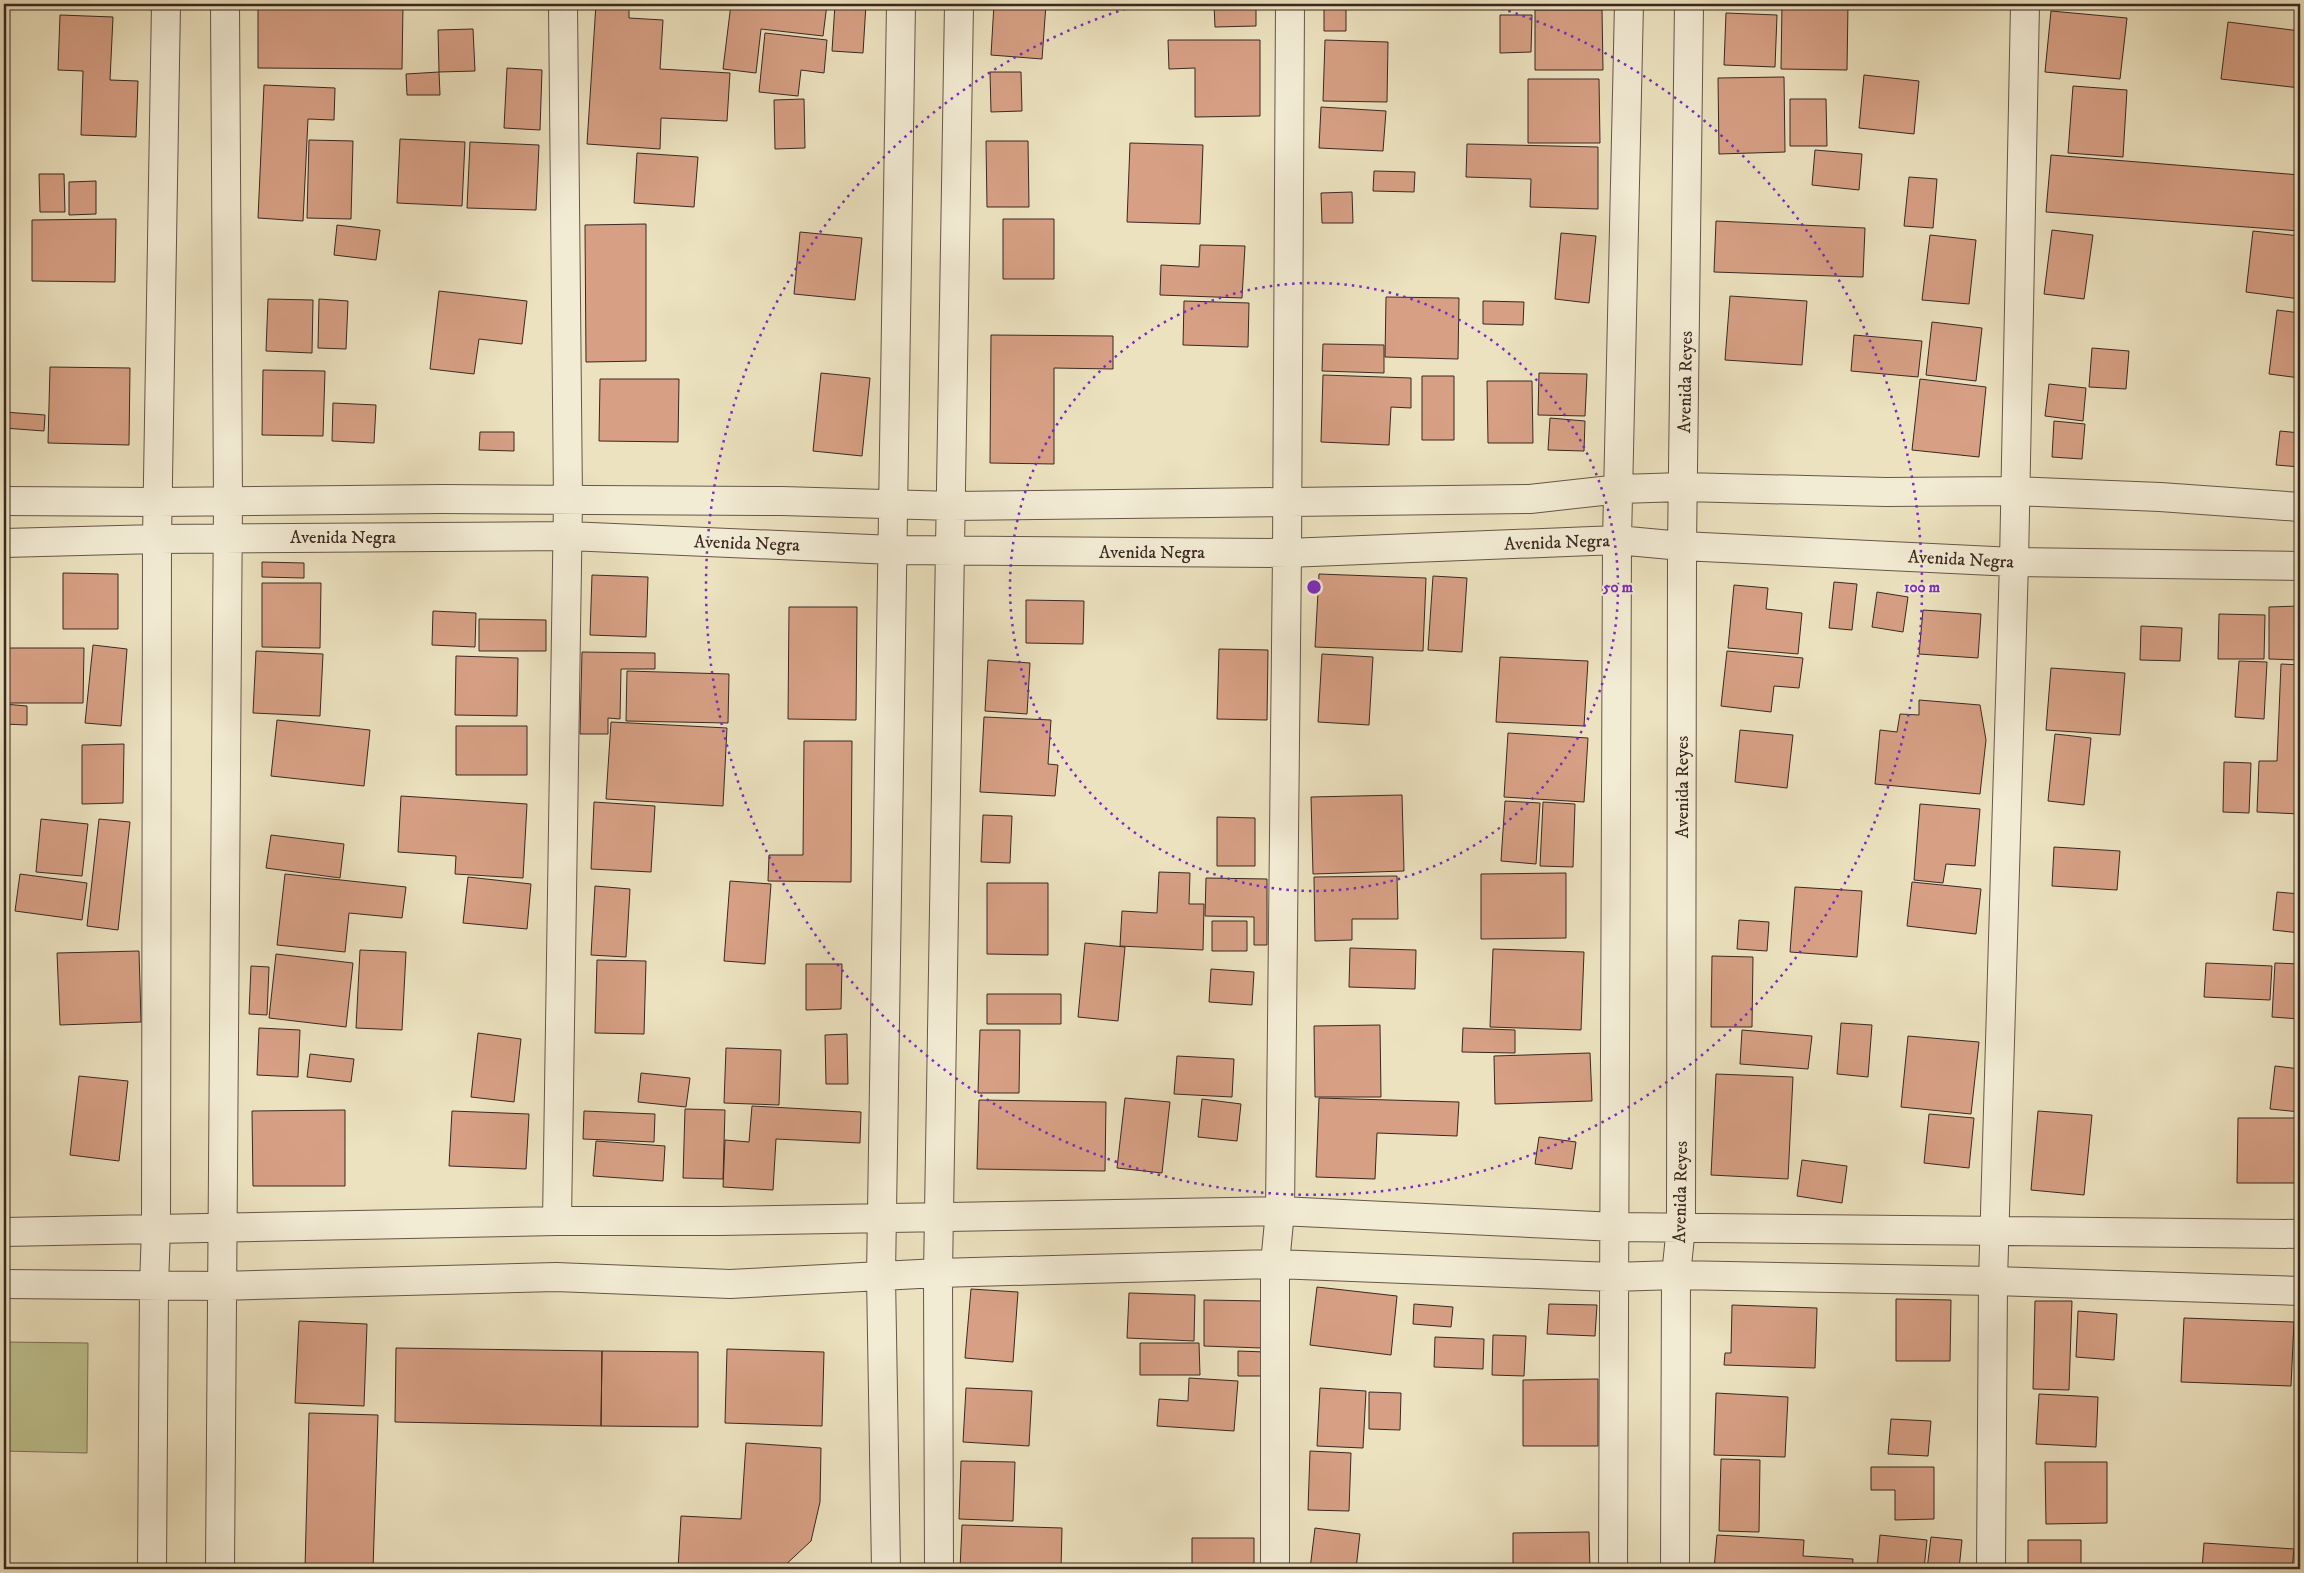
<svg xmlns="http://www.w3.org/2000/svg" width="2304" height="1573" font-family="'IM FELL DW Pica',serif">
<rect width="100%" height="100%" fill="#ece2bf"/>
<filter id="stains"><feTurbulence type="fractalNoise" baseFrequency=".004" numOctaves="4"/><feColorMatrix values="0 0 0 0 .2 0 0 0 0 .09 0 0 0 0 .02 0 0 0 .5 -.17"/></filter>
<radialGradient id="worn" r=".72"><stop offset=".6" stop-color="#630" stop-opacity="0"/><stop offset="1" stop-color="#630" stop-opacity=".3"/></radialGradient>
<path fill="#bdc28f" stroke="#7c7558" d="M 4,1342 L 88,1343 L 87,1453 L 4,1451 Z"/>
<path fill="#d7a085" stroke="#3a2820" d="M 258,4 L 403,4 L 402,69 L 258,68 Z
M 596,4 L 629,4 L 629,18 L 663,20 L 660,69 L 730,73 L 727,121 L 661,118 L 660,149 L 587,144 Z
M 731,4 L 827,4 L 823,36 L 761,29 L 756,73 L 723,69 Z
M 835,4 L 866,4 L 863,53 L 832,51 Z
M 994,4 L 1046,4 L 1042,59 L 991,55 Z
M 1214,4 L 1256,4 L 1256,26 L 1215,27 Z
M 1324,4 L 1346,4 L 1346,31 L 1324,31 Z
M 1782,4 L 1848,4 L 1847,70 L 1781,69 Z
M 2048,4 L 2090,4 L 2089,8 L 2048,6 Z
M 1535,10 L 1602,10 L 1603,70 L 1535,70 Z
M 2051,11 L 2127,18 L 2120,79 L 2045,72 Z
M 1726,13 L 1777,15 L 1775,67 L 1724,65 Z
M 60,15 L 113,17 L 110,80 L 138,81 L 136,137 L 81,135 L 83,71 L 58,70 Z
M 1500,15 L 1532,15 L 1531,52 L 1500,53 Z
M 2228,22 L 2300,31 L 2300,88 L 2221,79 Z
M 473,29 L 475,71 L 439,72 L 438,30 Z
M 765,33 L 827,40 L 824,73 L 801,70 L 798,96 L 759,92 Z
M 1168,40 L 1260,40 L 1260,116 L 1195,117 L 1195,68 L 1169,69 Z
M 1325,40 L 1388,42 L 1387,102 L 1323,101 Z
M 4,60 L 7,60 L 4,121 Z
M 507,68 L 542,70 L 540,130 L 504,128 Z
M 439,72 L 440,95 L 407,95 L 406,74 Z
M 990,72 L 1021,72 L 1022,111 L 991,112 Z
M 1864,75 L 1919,81 L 1914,134 L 1859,128 Z
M 1784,77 L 1785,152 L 1719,154 L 1718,78 Z
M 1528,79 L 1599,79 L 1600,143 L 1528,143 Z
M 264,85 L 335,88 L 334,120 L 308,119 L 303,221 L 258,218 Z
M 2073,86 L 2127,90 L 2123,157 L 2068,153 Z
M 804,99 L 805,148 L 775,149 L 774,100 Z
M 1790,99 L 1826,99 L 1827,146 L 1790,146 Z
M 1321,107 L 1386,111 L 1383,151 L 1319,148 Z
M 400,139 L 465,142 L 462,206 L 397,203 Z
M 309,140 L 353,141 L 351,219 L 307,218 Z
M 986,141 L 1028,141 L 1029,207 L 987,207 Z
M 470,142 L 539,145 L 536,210 L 467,208 Z
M 1130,143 L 1203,145 L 1200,224 L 1127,222 Z
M 1467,144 L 1598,147 L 1598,209 L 1530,207 L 1531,179 L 1466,177 Z
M 1815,150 L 1862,154 L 1859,190 L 1812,185 Z
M 637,153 L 698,157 L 694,207 L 634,203 Z
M 2051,155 L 2300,175 L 2300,231 L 2046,212 Z
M 1374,171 L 1415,172 L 1414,192 L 1373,191 Z
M 39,174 L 64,174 L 65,212 L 40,212 Z
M 1909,177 L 1937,179 L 1933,228 L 1904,226 Z
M 96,181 L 96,214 L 69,215 L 69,182 Z
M 1352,192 L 1353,223 L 1322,223 L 1321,193 Z
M 116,219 L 115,282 L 32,281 L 32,220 Z
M 1003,219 L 1054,219 L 1054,279 L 1003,279 Z
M 1716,221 L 1865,228 L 1863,277 L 1714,272 Z
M 646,224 L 646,361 L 586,362 L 585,225 Z
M 337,225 L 380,230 L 376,260 L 334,255 Z
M 2052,230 L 2093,235 L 2084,299 L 2044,294 Z
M 2253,231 L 2300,236 L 2300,299 L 2246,292 Z
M 800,232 L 862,238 L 855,300 L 794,294 Z
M 1561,233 L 1596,236 L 1589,303 L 1555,299 Z
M 1930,235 L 1976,240 L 1969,304 L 1922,300 Z
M 1200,245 L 1245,246 L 1242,298 L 1160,295 L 1161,265 L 1199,267 Z
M 439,291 L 527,301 L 522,344 L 479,339 L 474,374 L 430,369 Z
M 1730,296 L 1807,301 L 1802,365 L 1725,360 Z
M 1386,297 L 1459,298 L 1458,359 L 1385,357 Z
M 268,299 L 313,300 L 312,353 L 266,351 Z
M 319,299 L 348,301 L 346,349 L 318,348 Z
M 1184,301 L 1249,303 L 1248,347 L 1183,345 Z
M 1483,301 L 1524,302 L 1523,325 L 1483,324 Z
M 2277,310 L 2300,313 L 2300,378 L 2269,374 Z
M 1932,322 L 1982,328 L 1976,381 L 1926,375 Z
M 991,335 L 1113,336 L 1113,369 L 1054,368 L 1054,464 L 990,463 Z
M 1854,335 L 1922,341 L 1918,377 L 1851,371 Z
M 1323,344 L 1384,345 L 1384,373 L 1322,371 Z
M 2092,348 L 2129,351 L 2126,389 L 2089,387 Z
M 50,367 L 130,368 L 129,445 L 48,443 Z
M 263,370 L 325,371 L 323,436 L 262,435 Z
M 821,373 L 870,378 L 862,456 L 813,451 Z
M 1539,373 L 1587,374 L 1585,416 L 1538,415 Z
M 1323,375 L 1411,378 L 1411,408 L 1391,407 L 1389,445 L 1321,442 Z
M 1422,376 L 1454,376 L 1454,440 L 1422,440 Z
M 600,379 L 679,379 L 678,442 L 599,441 Z
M 1920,379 L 1986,387 L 1979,457 L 1912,450 Z
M 1487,381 L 1532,381 L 1533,443 L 1488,443 Z
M 2049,384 L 2086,388 L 2083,421 L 2045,416 Z
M 333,403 L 376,405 L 374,443 L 332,441 Z
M 4,412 L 45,415 L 44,431 L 4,428 Z
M 1550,418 L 1585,421 L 1584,451 L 1548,450 Z
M 2054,421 L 2085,424 L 2082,459 L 2052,457 Z
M 2280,431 L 2300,433 L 2300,467 L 2276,465 Z
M 480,432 L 514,432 L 514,451 L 479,450 Z
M 262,562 L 304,563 L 304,578 L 262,577 Z
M 63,573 L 118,574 L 118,629 L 63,629 Z
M 1319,574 L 1426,578 L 1423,651 L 1315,647 Z
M 592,575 L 648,577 L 646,637 L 590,635 Z
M 1433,576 L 1467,578 L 1462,652 L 1428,650 Z
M 1834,582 L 1857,584 L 1852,630 L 1829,628 Z
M 262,583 L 321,583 L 320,648 L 262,647 Z
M 1734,585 L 1768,588 L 1766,609 L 1802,613 L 1798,654 L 1728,648 Z
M 1877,592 L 1908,597 L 1903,632 L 1872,627 Z
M 1026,600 L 1084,601 L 1083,644 L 1026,643 Z
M 2300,606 L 2300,660 L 2269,659 L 2269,607 Z
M 789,607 L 857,607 L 856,720 L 788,719 Z
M 1923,610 L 1981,614 L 1978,658 L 1919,654 Z
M 433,611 L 476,613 L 475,647 L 432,645 Z
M 2219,614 L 2265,615 L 2264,659 L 2218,659 Z
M 479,619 L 546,620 L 546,651 L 479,651 Z
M 2141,626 L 2182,628 L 2180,661 L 2140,660 Z
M 93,645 L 127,649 L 121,726 L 85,723 Z
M 4,648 L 84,648 L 83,703 L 4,703 Z
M 1219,649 L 1268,650 L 1267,720 L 1217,719 Z
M 256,651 L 323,654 L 320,716 L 253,713 Z
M 1727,651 L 1803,658 L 1799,688 L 1774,686 L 1771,712 L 1721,706 Z
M 582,652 L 655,653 L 655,669 L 621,669 L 620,719 L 608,718 L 608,734 L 580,734 Z
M 1322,654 L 1373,657 L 1369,725 L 1318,722 Z
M 456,656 L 518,658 L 517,716 L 455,715 Z
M 1500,657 L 1588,661 L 1584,726 L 1496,722 Z
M 988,660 L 1030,663 L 1027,714 L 985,711 Z
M 2239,661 L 2267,662 L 2264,719 L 2235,717 Z
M 2281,664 L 2300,665 L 2300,814 L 2257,812 L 2259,761 L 2277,761 Z
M 2051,668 L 2125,673 L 2120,735 L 2046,730 Z
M 627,671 L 729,674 L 728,723 L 626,721 Z
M 1919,700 L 1980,705 L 1986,740 L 1980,794 L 1875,784 L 1880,730 L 1897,732 L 1900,714 L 1919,715 Z
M 4,704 L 27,706 L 27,725 L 4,724 Z
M 984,717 L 1051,720 L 1048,764 L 1058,765 L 1055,796 L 980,792 Z
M 277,720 L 370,730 L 364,786 L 271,776 Z
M 611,722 L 727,728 L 723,806 L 606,799 Z
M 456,726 L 527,726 L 527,775 L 456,775 Z
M 1740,730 L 1793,735 L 1787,788 L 1735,782 Z
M 1508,733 L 1588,738 L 1584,802 L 1504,797 Z
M 2055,734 L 2091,738 L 2084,805 L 2048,801 Z
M 804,741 L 852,741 L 851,882 L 768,881 L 769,855 L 803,855 Z
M 124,744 L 123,803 L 82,804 L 82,745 Z
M 2224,762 L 2251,763 L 2249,813 L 2223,812 Z
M 1402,795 L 1404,871 L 1313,874 L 1311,797 Z
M 401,796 L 527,804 L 523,878 L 455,874 L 456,856 L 398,852 Z
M 1505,801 L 1540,803 L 1536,864 L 1501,861 Z
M 594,802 L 655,806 L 651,872 L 591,869 Z
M 1543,802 L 1575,804 L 1573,867 L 1540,866 Z
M 1920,804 L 1980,809 L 1975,866 L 1946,864 L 1943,883 L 1914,880 Z
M 983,815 L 1012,816 L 1010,863 L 981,862 Z
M 1217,817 L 1255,818 L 1255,866 L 1217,866 Z
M 41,819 L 88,824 L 82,876 L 36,872 Z
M 99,819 L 130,822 L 118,930 L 87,926 Z
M 271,835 L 344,844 L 340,878 L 266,868 Z
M 2054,847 L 2120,851 L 2117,890 L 2052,886 Z
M 1159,872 L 1190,873 L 1189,904 L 1204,904 L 1203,950 L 1120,946 L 1122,911 L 1157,913 Z
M 4,873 L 5,873 L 4,939 Z
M 1566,873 L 1566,938 L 1481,939 L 1481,874 Z
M 20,874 L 87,883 L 82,920 L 15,911 Z
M 285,874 L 406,887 L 402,918 L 349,913 L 345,952 L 277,945 Z
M 1397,876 L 1398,919 L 1352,919 L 1352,940 L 1315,941 L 1314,877 Z
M 468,877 L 531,884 L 527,929 L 463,923 Z
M 1206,878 L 1267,879 L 1267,945 L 1254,945 L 1254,917 L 1205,916 Z
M 730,881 L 771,884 L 765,964 L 724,961 Z
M 1912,882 L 1981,889 L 1976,934 L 1907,926 Z
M 987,883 L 1048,883 L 1048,955 L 987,954 Z
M 595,886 L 630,889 L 626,957 L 591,955 Z
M 1795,887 L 1862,891 L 1857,957 L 1790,952 Z
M 2277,892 L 2300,894 L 2300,933 L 2273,930 Z
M 1739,920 L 1769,922 L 1767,951 L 1737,949 Z
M 1212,921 L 1247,921 L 1247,951 L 1212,951 Z
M 1085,943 L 1125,947 L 1118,1021 L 1078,1017 Z
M 1350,948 L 1416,950 L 1415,989 L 1349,987 Z
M 1493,949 L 1584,952 L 1581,1030 L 1490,1027 Z
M 360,950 L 406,952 L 402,1030 L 356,1028 Z
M 139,951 L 141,1022 L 60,1025 L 57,953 Z
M 276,954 L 353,963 L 346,1027 L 269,1018 Z
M 1712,956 L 1753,957 L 1752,1027 L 1711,1027 Z
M 597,960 L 646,961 L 644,1034 L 595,1033 Z
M 2206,963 L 2272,966 L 2270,1000 L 2204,997 Z
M 2275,963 L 2300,964 L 2300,1019 L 2272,1017 Z
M 806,964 L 842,964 L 841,1009 L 806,1010 Z
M 251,966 L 269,967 L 267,1015 L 249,1014 Z
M 1211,969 L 1254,972 L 1252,1005 L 1209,1002 Z
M 987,994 L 1061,994 L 1061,1024 L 987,1024 Z
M 1841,1023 L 1872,1025 L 1868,1077 L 1837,1074 Z
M 1380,1025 L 1381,1097 L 1315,1097 L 1314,1026 Z
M 259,1028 L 300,1030 L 298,1077 L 257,1075 Z
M 1463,1028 L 1515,1030 L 1515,1053 L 1462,1052 Z
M 980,1030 L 1020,1030 L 1019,1093 L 978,1093 Z
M 1742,1030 L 1812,1036 L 1808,1069 L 1740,1064 Z
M 478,1033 L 521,1039 L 514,1102 L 471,1097 Z
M 847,1034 L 848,1084 L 826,1084 L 825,1035 Z
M 1908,1036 L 1979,1042 L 1971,1114 L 1901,1107 Z
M 726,1048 L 781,1050 L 779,1105 L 724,1103 Z
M 1590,1053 L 1592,1101 L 1495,1104 L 1494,1056 Z
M 310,1054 L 354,1059 L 351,1082 L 307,1077 Z
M 1177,1056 L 1234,1059 L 1232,1097 L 1174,1094 Z
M 2275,1066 L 2300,1069 L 2300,1112 L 2270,1109 Z
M 641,1073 L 690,1078 L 686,1107 L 638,1102 Z
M 1716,1074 L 1793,1077 L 1788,1179 L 1711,1175 Z
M 79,1076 L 128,1081 L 119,1161 L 70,1155 Z
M 1125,1098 L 1170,1102 L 1162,1173 L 1117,1168 Z
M 1319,1098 L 1459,1102 L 1457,1136 L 1377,1133 L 1375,1179 L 1316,1177 Z
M 1202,1099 L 1241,1104 L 1237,1141 L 1198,1137 Z
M 979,1100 L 1106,1102 L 1105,1171 L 977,1169 Z
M 752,1106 L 861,1112 L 860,1143 L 776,1139 L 773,1190 L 723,1187 L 725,1140 L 749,1142 Z
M 685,1109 L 725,1110 L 723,1179 L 683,1178 Z
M 345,1110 L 345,1186 L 253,1186 L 252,1111 Z
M 452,1111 L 529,1114 L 526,1169 L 449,1166 Z
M 584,1111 L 655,1114 L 654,1142 L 583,1139 Z
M 2038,1111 L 2092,1115 L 2084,1195 L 2031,1190 Z
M 1929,1114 L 1974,1118 L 1969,1168 L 1924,1163 Z
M 2238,1118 L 2300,1118 L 2300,1183 L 2237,1183 Z
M 1539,1137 L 1576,1142 L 1572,1169 L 1535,1164 Z
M 596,1141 L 665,1146 L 663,1181 L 593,1176 Z
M 1802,1160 L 1847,1166 L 1842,1203 L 1797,1196 Z
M 1317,1287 L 1397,1296 L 1391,1355 L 1310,1345 Z
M 971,1289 L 1018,1292 L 1013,1362 L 965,1358 Z
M 1129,1293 L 1195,1295 L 1194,1341 L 1127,1338 Z
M 1896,1299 L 1951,1300 L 1950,1361 L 1896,1361 Z
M 1204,1300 L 1263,1301 L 1262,1348 L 1204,1346 Z
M 2035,1301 L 2072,1301 L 2069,1390 L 2033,1389 Z
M 1414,1304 L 1453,1307 L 1451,1327 L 1413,1324 Z
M 1549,1304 L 1597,1305 L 1595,1336 L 1547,1334 Z
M 1732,1305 L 1817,1308 L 1815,1368 L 1724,1365 L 1725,1353 L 1731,1353 Z
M 2078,1311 L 2117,1314 L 2114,1360 L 2076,1357 Z
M 2184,1318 L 2294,1322 L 2291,1386 L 2181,1382 Z
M 299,1321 L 367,1324 L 364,1406 L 295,1403 Z
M 1493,1335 L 1526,1336 L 1524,1376 L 1492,1375 Z
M 1435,1337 L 1484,1339 L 1483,1369 L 1434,1367 Z
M 1140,1343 L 1199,1343 L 1200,1375 L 1140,1375 Z
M 396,1348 L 602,1351 L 601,1426 L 395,1422 Z
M 727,1349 L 824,1352 L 822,1426 L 725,1423 Z
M 602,1351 L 698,1352 L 698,1427 L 601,1426 Z
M 1238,1351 L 1266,1352 L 1266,1376 L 1238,1376 Z
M 1189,1378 L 1238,1381 L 1234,1431 L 1157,1426 L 1159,1399 L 1188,1401 Z
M 1598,1379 L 1598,1446 L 1523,1446 L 1523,1380 Z
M 966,1388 L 1032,1391 L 1029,1446 L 963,1442 Z
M 1320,1388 L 1366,1391 L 1363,1448 L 1317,1446 Z
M 1369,1392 L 1401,1393 L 1400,1430 L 1369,1429 Z
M 1716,1393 L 1788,1397 L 1785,1457 L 1714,1455 Z
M 2039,1394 L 2098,1397 L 2096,1447 L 2036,1444 Z
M 309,1413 L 378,1415 L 373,1569 L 305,1569 Z
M 1891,1419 L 1931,1421 L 1928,1456 L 1888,1454 Z
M 746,1443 L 821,1448 L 820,1502 L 811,1541 L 781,1569 L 678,1569 L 681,1516 L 741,1519 Z
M 1310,1451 L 1351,1453 L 1349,1511 L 1308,1510 Z
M 1721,1459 L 1760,1460 L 1759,1532 L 1719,1531 Z
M 961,1461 L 1015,1462 L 1013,1521 L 959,1519 Z
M 2045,1462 L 2107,1462 L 2107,1523 L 2046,1524 Z
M 1871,1467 L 1934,1467 L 1934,1519 L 1895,1520 L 1895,1490 L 1871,1490 Z
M 962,1525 L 1062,1528 L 1061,1569 L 960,1569 Z
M 1315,1528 L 1360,1534 L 1356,1569 L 1310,1569 Z
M 1589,1532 L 1590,1569 L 1513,1569 L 1513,1533 Z
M 1717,1535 L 1804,1540 L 1803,1556 L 1853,1559 L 1852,1569 L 1714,1569 Z
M 1880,1535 L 1927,1540 L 1924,1569 L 1877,1569 Z
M 1931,1537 L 1962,1540 L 1959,1569 L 1927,1569 Z
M 1192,1538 L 1254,1538 L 1254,1569 L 1192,1569 Z
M 2028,1540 L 2081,1540 L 2081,1569 L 2028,1569 Z
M 2204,1543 L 2294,1549 L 2292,1569 L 2202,1569 Z
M 800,1564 L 843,1564 L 843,1569 L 800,1569 Z"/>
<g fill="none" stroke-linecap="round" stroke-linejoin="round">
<defs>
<path id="street" d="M 4,501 L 158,502 L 441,499 L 782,501 L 952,506 L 1530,499 L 1620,489 L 1683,487 L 1886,492 L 2015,491 L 2160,497 L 2300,507
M 4,543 L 157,539 L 568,536 L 893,550 L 1287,553 L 1617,540 L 1682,546 L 2014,562 L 2300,566
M 557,1221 L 568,500 L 563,4
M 4,1232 L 557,1221 L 720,1221 L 1280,1211 L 1616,1227 L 2300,1234
M 4,1284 L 220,1286 L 556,1277 L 730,1284 L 938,1273 L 1275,1264 L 1613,1277 L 1676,1275 L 1993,1281 L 2300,1291
M 152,1569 L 154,1286 L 156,1228 L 157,539 L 166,4
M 220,1569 L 228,501 L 225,4
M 886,1569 L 881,1276 L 901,4
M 939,1569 L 938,1273 L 959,4
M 1275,1569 L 1275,1264 L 1280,1211 L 1287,553 L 1290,4
M 1613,1569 L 1617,540 L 1629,4
M 1675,1569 L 1676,1275 L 1681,1227 L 1682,546 L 1689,4
M 1991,1569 L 1993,1281 L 2014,562 L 2025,4"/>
</defs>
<use href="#street" stroke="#665648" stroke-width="30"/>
<use href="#street" stroke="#f3ecd5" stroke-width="28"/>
</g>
<g fill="none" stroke="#7b2cbf" stroke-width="2.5" stroke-dasharray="2.5 5">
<circle cx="1314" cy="587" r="304"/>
<path d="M1487 4A608 608 0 1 1 1141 4"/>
</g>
<g text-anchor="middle" stroke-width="4" stroke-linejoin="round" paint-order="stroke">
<g font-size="18" fill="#3a2820" stroke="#f3ecd5">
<text transform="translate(1685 382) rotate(-89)" y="6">Avenida Reyes</text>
<text x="343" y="543">Avenida Negra</text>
<text transform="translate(1557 542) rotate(-2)" y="6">Avenida Negra</text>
<text transform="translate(747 543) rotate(2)" y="6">Avenida Negra</text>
<text x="1152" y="558">Avenida Negra</text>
<text transform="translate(1961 559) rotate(3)" y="6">Avenida Negra</text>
<text transform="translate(1682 787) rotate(-90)" y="6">Avenida Reyes</text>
<text transform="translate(1680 1192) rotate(-89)" y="6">Avenida Reyes</text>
</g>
</g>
<circle cx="1314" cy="587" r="8" fill="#7b2cbf" stroke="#f3ecd5" stroke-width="2.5"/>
<g font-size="15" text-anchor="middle" font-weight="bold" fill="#7b2cbf" stroke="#f3ecd5" stroke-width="4" stroke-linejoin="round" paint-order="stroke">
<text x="1618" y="592">50 m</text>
<text x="1922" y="592">100 m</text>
</g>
<rect width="2304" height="1573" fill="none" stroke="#ece2bf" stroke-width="20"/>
<rect x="5" y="5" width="2294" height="1563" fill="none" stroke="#3a2820" stroke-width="2.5"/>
<rect x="10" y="10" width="2284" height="1553" fill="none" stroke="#3a2820"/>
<rect width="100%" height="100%" filter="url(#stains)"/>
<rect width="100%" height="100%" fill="url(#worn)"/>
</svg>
